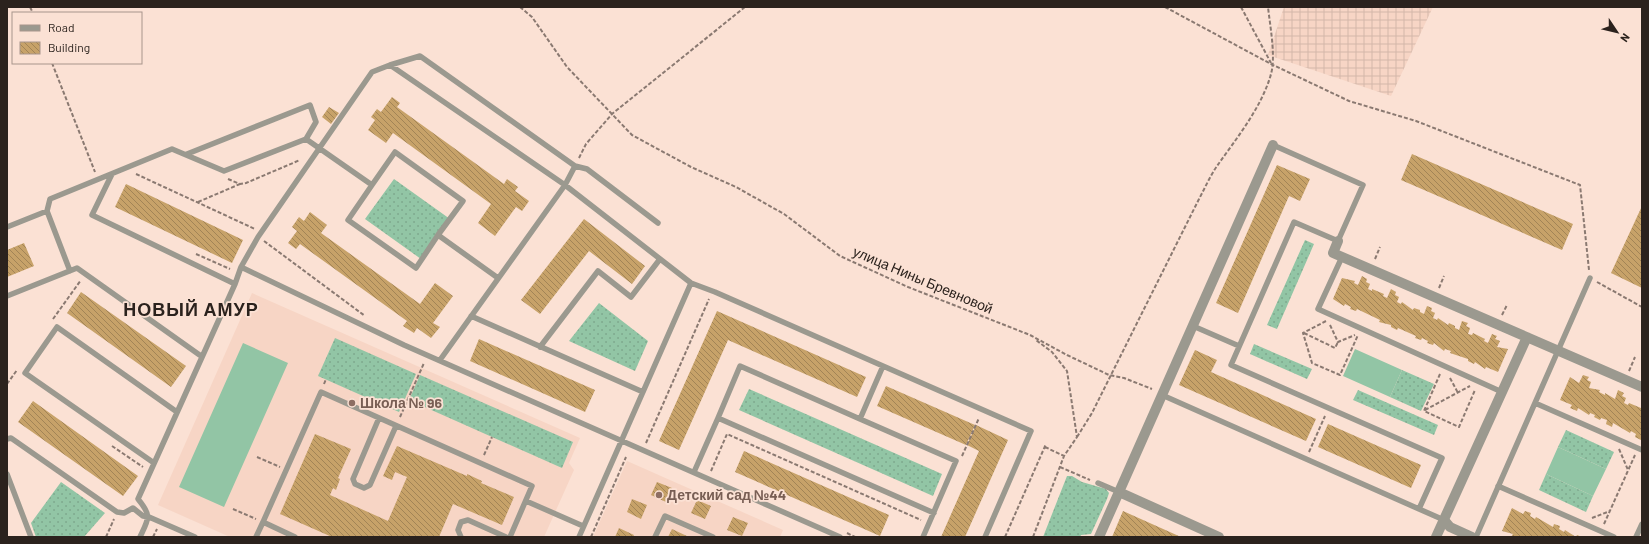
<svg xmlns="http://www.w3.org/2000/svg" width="1649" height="544" font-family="Barlow,sans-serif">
<defs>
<pattern id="industrial-grid" width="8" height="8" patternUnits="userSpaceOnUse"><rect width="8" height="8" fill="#f7d5c5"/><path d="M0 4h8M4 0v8" fill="none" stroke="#d4b7a9"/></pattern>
<pattern id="grass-dots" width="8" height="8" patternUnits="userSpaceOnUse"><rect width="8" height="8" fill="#92c5a5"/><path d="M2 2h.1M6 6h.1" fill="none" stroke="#7ea98e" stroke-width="1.8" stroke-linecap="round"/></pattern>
<pattern id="building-back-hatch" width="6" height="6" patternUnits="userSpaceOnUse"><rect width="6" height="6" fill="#c7a269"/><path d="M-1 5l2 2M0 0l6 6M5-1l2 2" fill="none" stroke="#a28456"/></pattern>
</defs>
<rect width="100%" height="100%" fill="#fbe1d4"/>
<path fill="url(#industrial-grid)" d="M 1284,7 L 1433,7 L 1391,96 L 1268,55 Z"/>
<path fill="#f7d5c5" d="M 252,293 L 580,438 L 569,463 L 574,470 L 544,537 L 230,537 L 158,505 Z
M 627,461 L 783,530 L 780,537 L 593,537 Z"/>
<path fill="url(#grass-dots)" d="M 394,179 L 450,219 L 421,259 L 365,219 Z
M 1305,240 L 1314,244 L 1277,329 L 1267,325 Z
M 599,303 L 648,341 L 635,371 L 569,341 Z
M 335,338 L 416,374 L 399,412 L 318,376 Z
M 1254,344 L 1312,369 L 1307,379 L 1250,354 Z
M 1402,370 L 1434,384 L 1421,411 L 1390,397 Z
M 420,375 L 573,442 L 562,468 L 409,400 Z
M 749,389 L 942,474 L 933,496 L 739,410 Z
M 1358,390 L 1438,425 L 1434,435 L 1353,400 Z
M 1566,430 L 1614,452 L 1606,469 L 1558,447 Z
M 1546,474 L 1593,496 L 1586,512 L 1539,490 Z
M 1067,476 L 1072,476 L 1082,482 L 1106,489 L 1109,493 L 1107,499 L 1091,534 L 1081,535 L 1080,537 L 1043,537 Z
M 61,482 L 105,513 L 84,537 L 36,537 L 31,523 Z"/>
<path fill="#92c5a5" d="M 243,343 L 288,363 L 224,507 L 179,487 Z
M 1355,349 L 1402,370 L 1390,397 L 1343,376 Z
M 1558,447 L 1606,469 L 1593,496 L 1546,474 Z"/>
<path fill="url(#building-back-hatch)" d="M 392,97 L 400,103 L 397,107 L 504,184 L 507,179 L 518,187 L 515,191 L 529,201 L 522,211 L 516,207 L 495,236 L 478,223 L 491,204 L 393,133 L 386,143 L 368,130 L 375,120 L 371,117 L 377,109 L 381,112 Z
M 329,107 L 339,113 L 331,124 L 322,117 Z
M 1412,154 L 1573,224 L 1562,250 L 1401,180 Z
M 1277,165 L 1310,179 L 1300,201 L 1289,196 L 1238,313 L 1216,303 Z
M 126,184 L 243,240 L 232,263 L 115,207 Z
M 1642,206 L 1642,288 L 1611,273 Z
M 310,212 L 327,225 L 321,233 L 420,304 L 435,283 L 453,296 L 433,323 L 440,327 L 431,338 L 417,328 L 414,333 L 403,326 L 407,321 L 300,244 L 296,249 L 288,243 L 297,231 L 292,227 L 299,217 L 304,221 Z
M 584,219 L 645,266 L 632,284 L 589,251 L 540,314 L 521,300 Z
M 24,243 L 34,266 L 7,277 L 7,250 Z
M 1362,276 L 1367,279 L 1366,282 L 1370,284 L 1368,289 L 1372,291 L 1372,289 L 1384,294 L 1383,296 L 1387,298 L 1391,289 L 1396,292 L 1395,295 L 1399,297 L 1397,302 L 1401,304 L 1402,302 L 1413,310 L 1414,308 L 1420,310 L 1420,312 L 1424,314 L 1427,306 L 1432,308 L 1431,311 L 1435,313 L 1433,318 L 1437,320 L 1438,318 L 1448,325 L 1449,323 L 1455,326 L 1455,328 L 1459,330 L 1462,321 L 1468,323 L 1466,326 L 1470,328 L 1468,334 L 1472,335 L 1473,333 L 1485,339 L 1484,341 L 1488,343 L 1492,334 L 1497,336 L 1495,339 L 1500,341 L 1497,347 L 1508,349 L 1498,372 L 1486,367 L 1485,369 L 1475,362 L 1474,364 L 1468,361 L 1468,359 L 1450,353 L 1451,351 L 1445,349 L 1444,351 L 1434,343 L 1433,345 L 1427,343 L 1428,341 L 1422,338 L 1421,340 L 1415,338 L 1416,336 L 1398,328 L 1397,330 L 1391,327 L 1391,325 L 1379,322 L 1380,320 L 1357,309 L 1356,311 L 1350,309 L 1351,307 L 1345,304 L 1344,306 L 1333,299 L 1342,278 L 1355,281 L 1354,283 L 1358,285 Z
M 81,292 L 186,366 L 171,387 L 67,313 Z
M 717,311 L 866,377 L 857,397 L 728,340 L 679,450 L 659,441 Z
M 479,339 L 595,390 L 585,412 L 470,361 Z
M 1195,350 L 1217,360 L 1211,372 L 1316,419 L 1306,441 L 1179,385 Z
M 1583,375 L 1589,377 L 1587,380 L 1591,382 L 1589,388 L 1600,390 L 1599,392 L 1605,395 L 1605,393 L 1615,399 L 1618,390 L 1624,393 L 1622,396 L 1626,398 L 1624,403 L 1628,405 L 1629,403 L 1641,408 L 1641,440 L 1635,437 L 1636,434 L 1631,431 L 1630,433 L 1613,423 L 1612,427 L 1606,424 L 1607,420 L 1601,418 L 1600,420 L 1594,417 L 1595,415 L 1590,413 L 1589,415 L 1578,408 L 1577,411 L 1570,408 L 1572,405 L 1560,400 L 1570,377 L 1579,383 Z
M 886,386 L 975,425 L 966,445 L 877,406 Z
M 33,401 L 138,476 L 123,496 L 18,422 Z
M 1328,424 L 1421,465 L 1411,488 L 1318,447 Z
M 976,425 L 1008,440 L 965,537 L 941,537 L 979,451 L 967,445 Z
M 315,434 L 351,449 L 338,478 L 340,479 L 336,490 L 333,488 L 330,495 L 388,521 L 407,477 L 395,472 L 392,480 L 383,476 L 397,446 L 467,476 L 467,474 L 482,481 L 481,483 L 514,497 L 502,525 L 453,504 L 439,537 L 332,537 L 280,514 Z
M 744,451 L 889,515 L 880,536 L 735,472 Z
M 657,482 L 672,488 L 666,502 L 651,495 Z
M 632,499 L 647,505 L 641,519 L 627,512 Z
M 697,500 L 711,506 L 705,519 L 691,513 Z
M 1512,508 L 1523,514 L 1525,511 L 1531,513 L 1530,516 L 1535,519 L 1536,517 L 1553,527 L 1554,524 L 1560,526 L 1559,529 L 1564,532 L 1565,530 L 1576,537 L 1577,535 L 1582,537 L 1511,537 L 1513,534 L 1502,531 Z
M 1123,511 L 1181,537 L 1112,537 Z
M 733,517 L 748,523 L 742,536 L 727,530 Z
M 619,528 L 634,535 L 633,537 L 615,537 Z
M 672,529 L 689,537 L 668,537 Z"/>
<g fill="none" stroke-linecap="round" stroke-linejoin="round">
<path stroke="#8a7971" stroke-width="2" stroke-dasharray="4 2" stroke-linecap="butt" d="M 30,7 L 33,13
M 520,7 L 532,17 L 567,67 L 632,135 L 691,167 L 736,187 L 784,214 L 840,256 L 908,287 L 1030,335 L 1067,355 L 1109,375 L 1124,378 L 1152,389
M 1165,7 L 1271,64 L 1349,101 L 1416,121 L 1580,185 L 1589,270
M 1241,7 L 1271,63
M 52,63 L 95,172
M 579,158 L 586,144 L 612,114 L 745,7
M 136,174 L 255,229
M 228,179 L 240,184 L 246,183 L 300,160
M 198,202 L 240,184
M 264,241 L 365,316
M 196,254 L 230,269
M 1375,259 L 1380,247
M 1597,282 L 1642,307
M 1439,288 L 1444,276
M 1502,315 L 1507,305
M 53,319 L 81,280
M 1326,321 L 1303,333 L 1312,363 L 1340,375 L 1358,335
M 1330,325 L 1338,342 L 1355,335
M 1304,333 L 1335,348 L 1338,342
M 1629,371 L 1635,357
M 1440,374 L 1424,411 L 1459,427 L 1475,390
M 1450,378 L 1458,393
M 7,384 L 17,370
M 324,384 L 326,379
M 1425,410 L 1470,386
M 400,417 L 424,363
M 1077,437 L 1092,413 L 1199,199 C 1205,188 1210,176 1217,166 C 1236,139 1262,107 1271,74 C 1276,56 1270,26 1268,7
M 646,443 L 709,299
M 112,446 L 143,467
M 1045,447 L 1064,456
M 1619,449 L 1628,470
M 1309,452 L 1325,416
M 484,455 L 492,437
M 962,456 L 979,418
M 257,457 L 280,467
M 1060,467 L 1090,480
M 711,471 L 727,434 L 921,520
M 233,509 L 256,519
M 1592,518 L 1610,511
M 1604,524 L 1635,455
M 847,533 L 855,537
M 106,537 L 114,519
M 153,537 L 157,529
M 591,537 L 626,457
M 1005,537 L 1046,444
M 1033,537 L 1064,456 L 1077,437 L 1067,371 L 1052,352 L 1036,340"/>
<path stroke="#9b998f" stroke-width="5.5" d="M 390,65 L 420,56 L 575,166 L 587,169 L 658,223
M 187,154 L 310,105 L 316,122 L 306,139
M 112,174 L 92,215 L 235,284
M 372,185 L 395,152 L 463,201 L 438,235
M 47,211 L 50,199 L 172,149 L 224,171 L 306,139 L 372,185 L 348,220 L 416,268 L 438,235 L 498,278
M 7,227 L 47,211 L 70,271
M 1342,257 L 1318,309 L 1502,392
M 241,267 L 404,345 L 840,537
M 7,296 L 77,268 L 201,356
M 471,316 L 643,392
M 1193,326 L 1239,346
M 540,347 L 598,271 L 631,297 L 660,259
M 440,360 L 565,185 L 575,166
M 1162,395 L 1419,509 L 1442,458 L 1231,365 L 1294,222 L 1338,241 L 1363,185 L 1273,145
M 1535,403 L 1642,450
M 379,418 L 353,479 L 355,484 L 364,488 L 370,485 L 396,426
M 718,418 L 740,366 L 860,419
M 7,439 L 11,438 L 117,512 L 124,513 L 133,508 L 143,516 L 149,517 L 195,537
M 154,463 L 25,373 L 57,327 L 177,412
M 694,472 L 718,418 L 934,513
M 7,474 L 31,537
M 1098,483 L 1119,492
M 1498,486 L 1614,537
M 526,501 L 583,526
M 1419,509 L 1444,520
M 140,537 C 149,518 152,516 138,499 L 235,284 L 241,267 L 258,237 L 372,72 L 390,65 L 565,185 L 691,283 L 715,292 L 883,366
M 256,537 L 263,522
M 295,537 L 263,522 L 321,392 L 532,486 L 510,537
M 461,537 L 458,530 L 461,522 L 468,520 L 506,537
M 579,537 L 691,283
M 655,537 L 665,516 L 713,537
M 923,537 L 956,461 L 860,419 L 883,366 L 1031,431 L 985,537
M 1476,537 L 1590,278
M 1636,537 L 1642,524"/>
<path stroke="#9b998f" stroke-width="10" d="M 1338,241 L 1333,253 L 1642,387
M 1119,492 L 1219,537
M 1444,520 L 1450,527 L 1472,537
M 1099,537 L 1273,145
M 1436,537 L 1527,337"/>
</g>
<g fill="#8d6e63" stroke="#fbe1d4" stroke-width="1.5">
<circle cx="352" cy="403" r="4"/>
<circle cx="659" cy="495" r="4"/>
</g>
<g text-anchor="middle" stroke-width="3.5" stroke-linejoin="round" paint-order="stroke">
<g font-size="14" fill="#2b221d" stroke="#fbe1d4">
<text transform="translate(923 280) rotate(23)" y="5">улица Нины Бревновой</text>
</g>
<g font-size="14" font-weight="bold" fill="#785e54" stroke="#fbe1d4" text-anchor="start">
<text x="360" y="408">Школа № 96</text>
<text x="667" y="500">Детский сад №44</text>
</g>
<g font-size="18" font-weight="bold" letter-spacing="1" fill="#2b221d" stroke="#fbe1d4">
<text x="191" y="316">НОВЫЙ АМУР</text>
</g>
</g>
<rect width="1649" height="544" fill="none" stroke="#2b221d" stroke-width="16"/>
<rect x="12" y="12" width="130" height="52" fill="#fbe1d4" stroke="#a8958b"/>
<rect x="20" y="25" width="20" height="6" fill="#9b998f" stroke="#a8958b"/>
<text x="48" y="32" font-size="12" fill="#2b221d">Road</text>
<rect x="20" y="42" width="20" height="12" fill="url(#building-back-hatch)" stroke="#a8958b"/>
<text x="48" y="52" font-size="12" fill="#2b221d">Building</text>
<g transform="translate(1617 32) rotate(125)" stroke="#fbe1d4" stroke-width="3" paint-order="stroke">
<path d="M0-3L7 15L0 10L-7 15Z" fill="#2b221d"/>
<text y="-6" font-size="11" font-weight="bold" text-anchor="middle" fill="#2b221d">N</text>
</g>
</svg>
